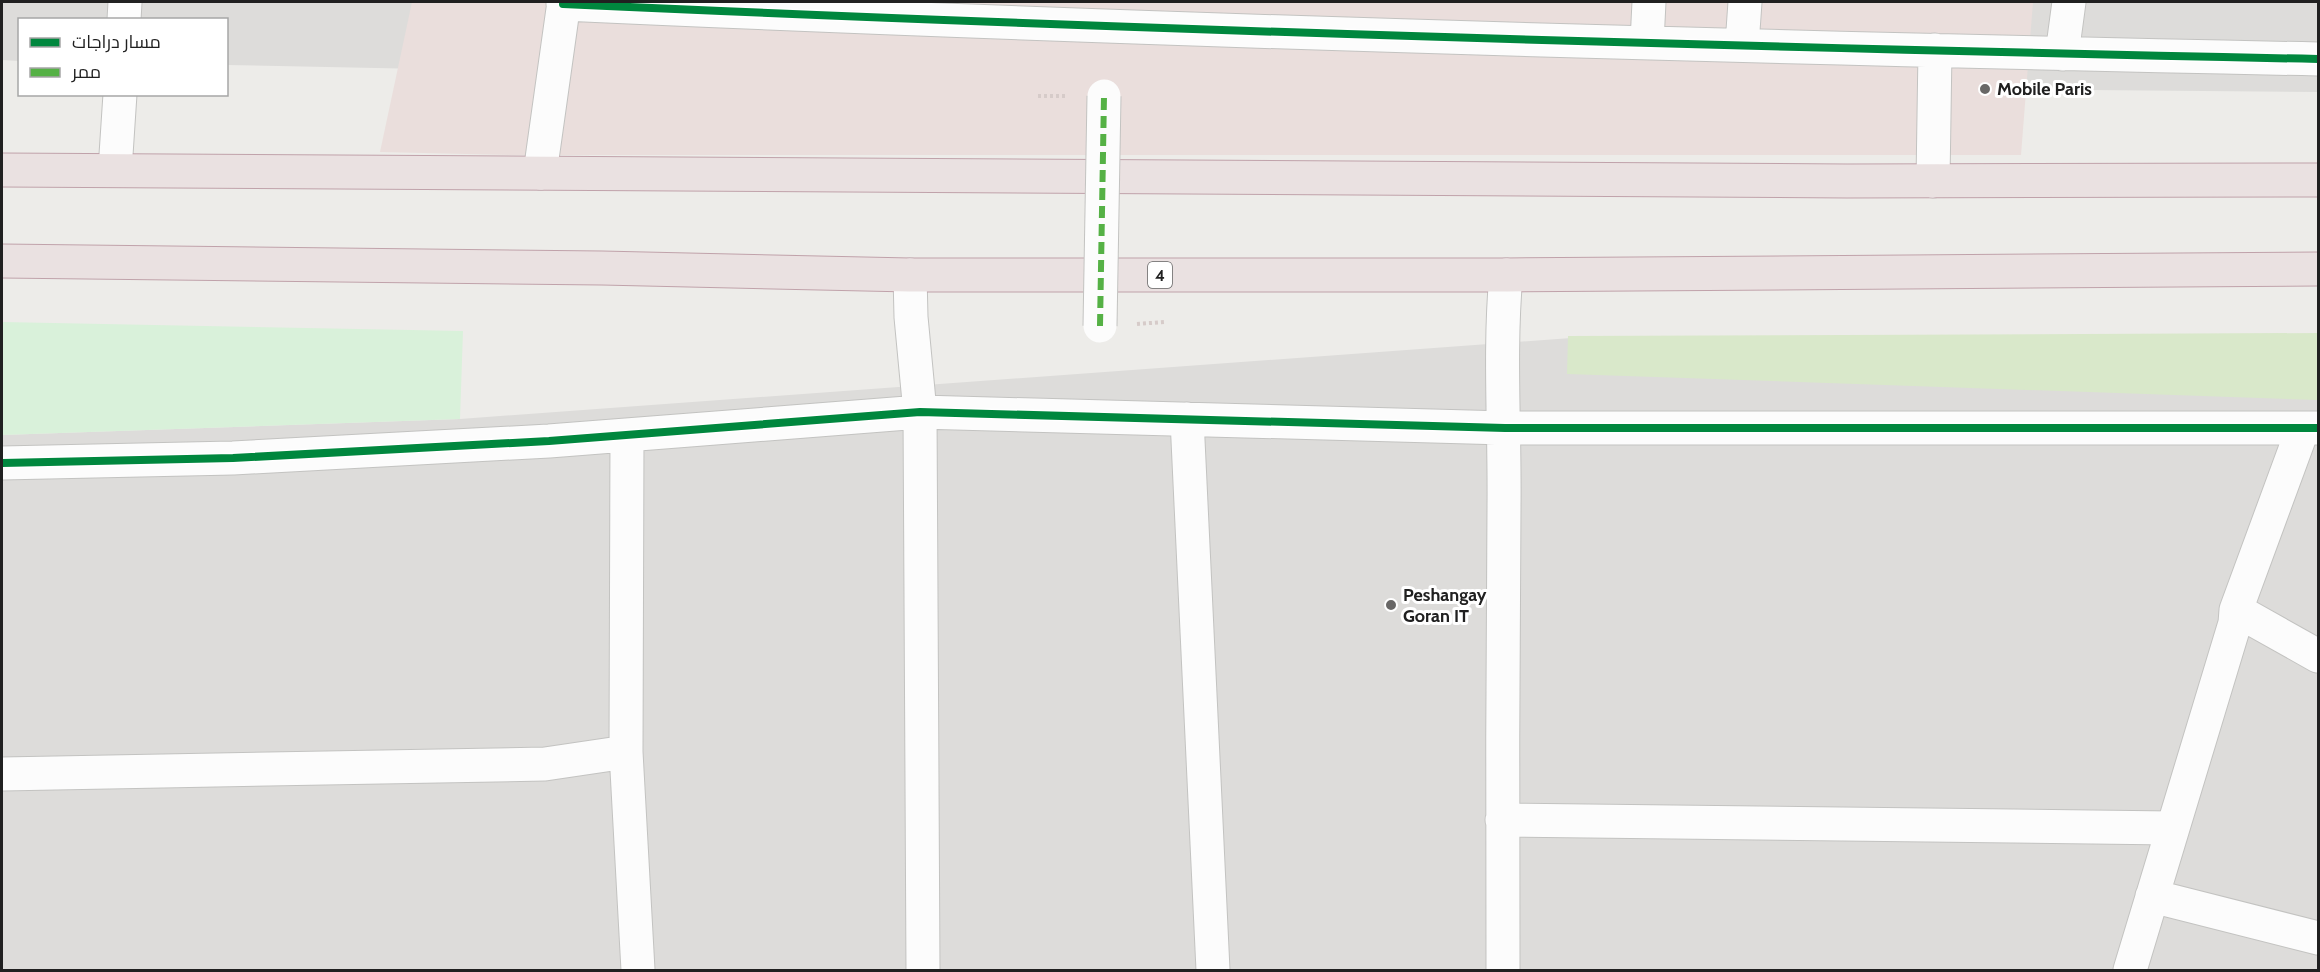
<svg xmlns="http://www.w3.org/2000/svg" width="2320" height="972" font-family="Cabin,Cairo,sans-serif">
<rect width="100%" height="100%" fill="#edece9"/>
<path fill="#dddcda" d="M 2,2 L 2318,2 L 2318,92 L 963,80 L 227,65 L 226,20 L 20,20 L 19,61 L 2,60 Z
M 1598,336 L 2318,398 L 2318,970 L 2,970 L 2,435 L 460,419 Z"/>
<path fill="#eadedc" d="M 412,2 L 2033,2 L 2021,155 L 511,155 L 380,152 Z"/>
<path fill="#d9e8ca" d="M 2318,333 L 2318,400 L 1567,374 L 1568,336 Z"/>
<path fill="#d9f1da" d="M 2,322 L 463,331 L 460,419 L 2,435 Z"/>
<g fill="none" stroke-linecap="round" stroke-linejoin="round">
<defs>
<path id="minor" d="M 563,4 C 1148,31 1733,47 2318,59
M 124,20 L 125,2
M 1647,42 L 1649,2
M 1742,45 L 1745,2
M 2062,54 L 2069,2
M 115,170 L 120,94
M 540,173 L 564,2
M 1933,181 L 1935,50
M 910,275 L 911,317 L 920,412 L 923,970
M 1187,419 L 1213,970
M 627,435 L 626,752 L 638,970
M 2,463 L 233,458 L 549,441 L 920,412 L 1505,428 L 2318,428
M 2236,610 L 2318,656
M 2,774 L 545,764 L 626,752
M 1502,820 L 2172,828
M 2152,896 L 2318,938
M 1503,970 C 1502,816 1503,661 1504,507 C 1505,430 1499,352 1506,275
M 2130,970 L 2235,623 L 2236,610 L 2303,428"/>
<path id="highway" d="M 2,170 L 1847,181 L 2318,180
M 2,261 L 602,268 L 910,275 L 1506,275 L 2318,269"/>
</defs>
<use href="#minor" stroke="#c3c3c1" stroke-width="35"/>
<use href="#highway" stroke="#c0a2aa" stroke-width="35"/>
<path stroke="#d6cbc9" stroke-width="4" stroke-dasharray="3 3" stroke-linecap="butt" d="M 1038,96 L 1067,96
M 1137,324 L 1164,322"/>
<use href="#minor" stroke="#fcfcfc" stroke-width="33"/>
<use href="#highway" stroke="#eae1e1" stroke-width="33"/>
<defs>
<path id="minor-bridge" d="M 1100,326 L 1104,96"/>
</defs>
<use href="#minor-bridge" stroke="#c3c3c1" stroke-width="35" stroke-linecap="butt"/>
<use href="#minor-bridge" stroke="#fcfcfc" stroke-width="33"/>
<path stroke="#55b145" stroke-width="6" stroke-dasharray="12 6" stroke-linecap="butt" d="M 1100,326 L 1104,96"/>
<defs>
<path id="cycleway" d="M 563,4 C 1148,31 1733,47 2318,59
M 2,463 L 233,458 L 549,441 L 920,412 L 1505,428 L 2318,428"/>
</defs>
<use href="#cycleway" stroke="#fff" stroke-width="11"/>
<use href="#cycleway" stroke="#00873e" stroke-width="8"/>
</g>
<g fill="#686766" stroke="#fff" stroke-width="2">
<circle cx="1985" cy="89" r="6"/>
<circle cx="1391" cy="605" r="6"/>
</g>
<g text-anchor="middle" stroke-width="6" stroke-linejoin="round" paint-order="stroke">
<rect fill="#fff" stroke="#636363" stroke-width="1.5" x="1148" y="262" width="24" height="26" rx="4.5"/>
<g font-size="16" font-weight="bold" fill="#202020">
<text x="1160" y="281">4</text>
</g>
<g font-size="18" font-weight="bold" fill="#202020" stroke="#fff" text-anchor="start">
<text x="1997" y="95">Mobile Paris</text>
<text x="1403" y="601">Peshangay<tspan x="1403" dy="21">Goran IT</tspan></text>
</g>
</g>
<rect width="2320" height="972" fill="none" stroke="#202020" stroke-width="6"/>
<rect x="18" y="18" width="210" height="78" fill="#ffffff" stroke="#a6a6a6" stroke-width="1.5"/>
<rect x="30" y="38" width="30" height="9" fill="#00873e" stroke="#a6a6a6" stroke-width="1.5"/>
<text x="72" y="48" font-size="18" fill="#202020">مسار دراجات</text>
<rect x="30" y="68" width="30" height="9" fill="#55b145" stroke="#a6a6a6" stroke-width="1.5"/>
<text x="72" y="78" font-size="18" fill="#202020">ممر</text>
</svg>
